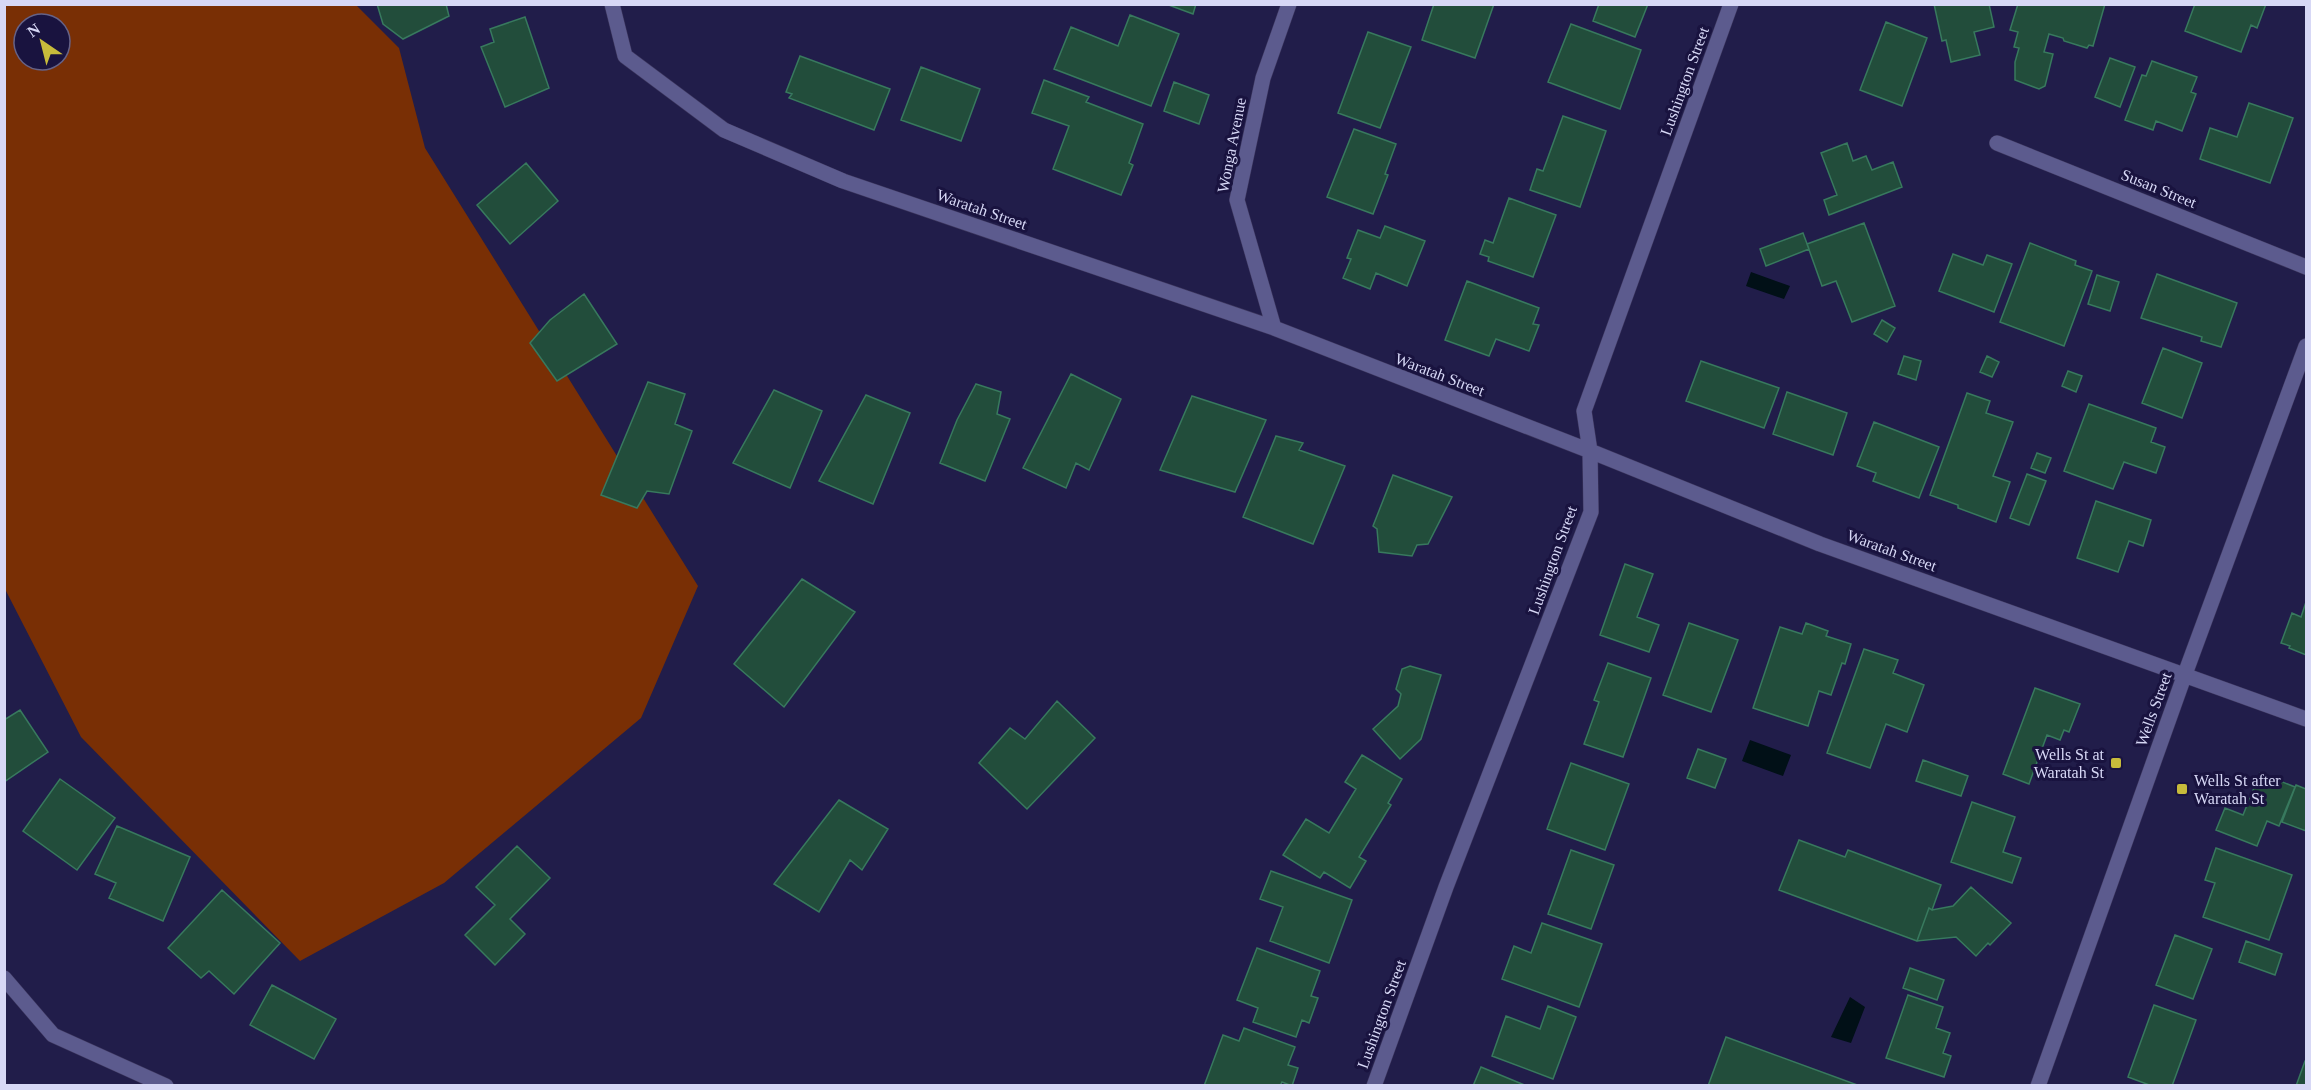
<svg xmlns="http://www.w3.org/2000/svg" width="2311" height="1090" font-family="'Times New Roman',serif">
<rect width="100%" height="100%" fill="#211d4a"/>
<path fill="#792f05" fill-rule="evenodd" d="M 5,4 L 356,5 L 399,48 L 425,148 L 698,586 L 641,718 L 444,883 L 300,961 L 81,737 L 5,589 ZM 24,24 L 60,24 L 60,60 L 24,60 Z"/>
<path fill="#011017" d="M 1751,272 L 1790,286 L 1784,299 L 1746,286 Z
M 1750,740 L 1791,755 L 1783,776 L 1742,761 Z
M 1850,997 L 1865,1007 L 1851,1043 L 1831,1037 Z"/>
<path fill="#224d3b" stroke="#38795e" stroke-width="1.5" d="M 377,4 L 446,4 L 449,16 L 403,39 L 383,24 Z
M 1166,4 L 1196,4 L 1193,14 Z
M 1434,4 L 1494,4 L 1475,58 L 1422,40 Z
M 1599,4 L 1648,4 L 1635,37 L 1593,21 Z
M 1934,4 L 1989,4 L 1994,27 L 1974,32 L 1980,55 L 1951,62 L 1946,40 L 1942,41 Z
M 2018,4 L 2105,4 L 2093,46 L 2089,45 L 2087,48 L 2064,41 L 2063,38 L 2049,34 L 2044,52 L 2053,54 L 2045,86 L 2039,89 L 2015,80 L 2015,62 L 2019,48 L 2014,47 L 2018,32 L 2010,30 Z
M 2195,4 L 2266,4 L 2257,28 L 2251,25 L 2241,52 L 2185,31 Z
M 1130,15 L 1179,34 L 1151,106 L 1054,69 L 1071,27 L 1118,46 Z
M 525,17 L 549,88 L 505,107 L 481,47 L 494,42 L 490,29 Z
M 1886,22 L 1927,38 L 1902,106 L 1860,90 Z
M 1571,24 L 1641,50 L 1620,109 L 1548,82 Z
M 1368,32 L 1411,47 L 1380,128 L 1338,113 Z
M 800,56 L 890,89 L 874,130 L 789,98 L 792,94 L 786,92 Z
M 2110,58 L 2135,67 L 2120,107 L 2095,97 Z
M 2152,61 L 2197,77 L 2191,92 L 2196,94 L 2182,131 L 2156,121 L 2153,130 L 2125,120 L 2142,75 L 2146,76 Z
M 921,67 L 980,89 L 961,141 L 901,120 Z
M 1044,80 L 1089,97 L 1086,102 L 1143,124 L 1129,163 L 1133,165 L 1121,195 L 1053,169 L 1069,126 L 1032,113 Z
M 1174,82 L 1209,95 L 1199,124 L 1164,111 Z
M 2249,103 L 2293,118 L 2270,183 L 2200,159 L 2210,128 L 2237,137 Z
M 1563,116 L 1606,131 L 1580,207 L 1530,190 L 1537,169 L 1543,171 Z
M 1354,129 L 1396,144 L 1385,174 L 1388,175 L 1373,214 L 1327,197 Z
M 1847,143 L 1853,161 L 1866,156 L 1872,170 L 1893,162 L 1902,187 L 1829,215 L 1824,200 L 1837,195 L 1821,153 Z
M 526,163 L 558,201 L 510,244 L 477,205 Z
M 1509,198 L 1556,215 L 1533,277 L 1488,261 L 1489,257 L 1480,254 L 1485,240 L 1493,243 Z
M 1864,223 L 1895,306 L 1852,322 L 1836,281 L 1822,286 L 1807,244 Z
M 1385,226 L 1425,241 L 1407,286 L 1376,273 L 1370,289 L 1343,278 L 1351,259 L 1347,258 L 1358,230 L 1380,238 Z
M 1803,233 L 1809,249 L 1766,266 L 1760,249 Z
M 2030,243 L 2076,261 L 2075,265 L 2092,271 L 2064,346 L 2000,322 Z
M 1953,254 L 1983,265 L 1987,255 L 2012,264 L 1994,312 L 1939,291 Z
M 2157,274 L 2237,303 L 2221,347 L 2201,341 L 2202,337 L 2141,318 Z
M 2097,275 L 2119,282 L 2110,311 L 2088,304 Z
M 1467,281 L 1539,308 L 1533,324 L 1539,325 L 1529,351 L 1496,339 L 1489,356 L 1445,340 Z
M 584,294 L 617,344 L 557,381 L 530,343 L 550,320 Z
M 1882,320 L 1895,328 L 1887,342 L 1874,334 Z
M 2163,348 L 2202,363 L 2182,418 L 2142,403 Z
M 1904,356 L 1921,361 L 1916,380 L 1898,374 Z
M 1987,356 L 1999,362 L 1992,377 L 1980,372 Z
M 1701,361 L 1779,388 L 1764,428 L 1686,401 Z
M 2068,371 L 2082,376 L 2076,392 L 2062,386 Z
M 1071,374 L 1121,399 L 1089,470 L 1076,463 L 1066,488 L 1023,468 Z
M 648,382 L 685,394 L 675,424 L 692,431 L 669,494 L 647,491 L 637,508 L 601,495 Z
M 976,384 L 1001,392 L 997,414 L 1010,419 L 985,481 L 940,463 L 957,420 Z
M 774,390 L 822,411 L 790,488 L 733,463 Z
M 1787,392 L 1847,413 L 1833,455 L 1773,434 Z
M 1967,393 L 1990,401 L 1986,413 L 2013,422 L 1993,476 L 2010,482 L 1996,522 L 1958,508 L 1958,505 L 1930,495 Z
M 866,395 L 910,413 L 873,504 L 819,481 Z
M 1192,396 L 1266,420 L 1235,492 L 1160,470 Z
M 2089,404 L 2156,428 L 2151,442 L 2165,447 L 2156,473 L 2124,462 L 2113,489 L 2064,471 Z
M 1874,422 L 1939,447 L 1919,498 L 1873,481 L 1876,473 L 1857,466 Z
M 1276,436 L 1303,443 L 1299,450 L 1345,466 L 1313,544 L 1243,517 Z
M 2037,453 L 2051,458 L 2045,473 L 2031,468 Z
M 2027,474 L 2046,481 L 2029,525 L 2010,518 Z
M 1393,475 L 1452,497 L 1428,544 L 1417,545 L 1412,556 L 1379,552 L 1377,529 L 1373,526 Z
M 2096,501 L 2151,520 L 2143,546 L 2129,541 L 2118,572 L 2077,558 Z
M 1625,564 L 1653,574 L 1637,617 L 1659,625 L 1649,652 L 1600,635 Z
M 802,579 L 855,612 L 784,707 L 734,664 Z
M 2306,602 L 2306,655 L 2289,648 L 2290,646 L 2281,643 L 2292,613 L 2301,617 Z
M 1689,623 L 1738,640 L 1711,712 L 1663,695 Z
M 1806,623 L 1828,631 L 1826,636 L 1851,644 L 1845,664 L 1842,663 L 1831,695 L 1819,691 L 1808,726 L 1753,708 L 1780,627 L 1802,634 Z
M 1864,649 L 1898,660 L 1893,673 L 1924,685 L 1907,732 L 1886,724 L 1870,768 L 1827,753 Z
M 1608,663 L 1651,678 L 1623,757 L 1584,744 L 1599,702 L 1594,700 Z
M 1410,666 L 1441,675 L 1421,739 L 1400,759 L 1373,729 L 1398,706 L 1401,694 L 1396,689 L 1402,669 Z
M 2035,688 L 2080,704 L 2069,732 L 2064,730 L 2060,740 L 2047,735 L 2029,784 L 2003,774 Z
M 1057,701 L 1095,738 L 1027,809 L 979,763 L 1010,728 L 1025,739 Z
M 20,710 L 48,752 L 4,782 L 4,720 Z
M 1698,749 L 1726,759 L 1715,788 L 1687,778 Z
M 1362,755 L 1402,779 L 1388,803 L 1391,805 L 1359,857 L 1366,861 L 1350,888 L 1324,872 L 1320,878 L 1283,855 L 1306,819 L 1329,833 L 1356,789 L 1345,782 Z
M 1923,760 L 1968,776 L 1961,796 L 1916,781 Z
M 1571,763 L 1629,784 L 1605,850 L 1547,829 Z
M 2260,773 L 2295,787 L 2279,826 L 2267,821 L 2257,846 L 2216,830 L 2225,808 L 2243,815 Z
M 60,779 L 115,818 L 77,870 L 23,831 Z
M 2296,785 L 2306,789 L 2306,831 L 2282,822 Z
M 839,800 L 888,829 L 862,870 L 850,860 L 819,912 L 774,884 Z
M 1972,802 L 2015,817 L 2003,852 L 2021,858 L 2012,883 L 1951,862 Z
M 117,826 L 190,857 L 163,921 L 109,898 L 116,883 L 95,874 Z
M 1799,840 L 1845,857 L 1848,850 L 1941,885 L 1932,910 L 1929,908 L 1917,941 L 1779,890 Z
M 517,846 L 550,878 L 510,919 L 525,934 L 495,965 L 465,935 L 495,905 L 476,887 Z
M 2216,848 L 2292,875 L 2269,940 L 2203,917 L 2215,883 L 2205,880 Z
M 1571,850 L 1614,865 L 1591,929 L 1548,914 Z
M 1271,871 L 1352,900 L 1329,963 L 1270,941 L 1283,907 L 1260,899 Z
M 1971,887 L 2011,923 L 1990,945 L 1988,943 L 1976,956 L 1956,937 L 1917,941 L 1929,908 L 1932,910 L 1953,906 Z
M 222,890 L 280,943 L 234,994 L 209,971 L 201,978 L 168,948 Z
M 1542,923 L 1602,944 L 1579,1007 L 1502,979 L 1514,946 L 1531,953 Z
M 2175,935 L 2212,949 L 2193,999 L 2156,985 Z
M 2246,941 L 2282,954 L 2275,975 L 2239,962 Z
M 1257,948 L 1320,971 L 1311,996 L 1318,998 L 1309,1023 L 1302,1020 L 1296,1037 L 1253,1022 L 1258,1008 L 1237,1000 Z
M 1910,968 L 1944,980 L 1937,1000 L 1903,988 Z
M 272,985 L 336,1019 L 314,1059 L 250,1025 Z
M 1908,995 L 1943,1007 L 1936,1028 L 1950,1033 L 1943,1053 L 1951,1056 L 1944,1077 L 1886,1058 Z
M 2154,1005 L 2196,1020 L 2172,1086 L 2152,1086 L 2128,1077 Z
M 1548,1006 L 1576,1017 L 1553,1079 L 1492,1056 L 1506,1016 L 1540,1029 Z
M 1244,1028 L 1295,1047 L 1288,1065 L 1298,1068 L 1292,1086 L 1282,1082 L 1280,1086 L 1204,1086 L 1223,1035 L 1239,1041 Z
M 1726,1037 L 1860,1086 L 1708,1086 Z
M 2305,1061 L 2306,1061 L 2306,1086 L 2296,1086 Z
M 1481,1067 L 1527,1086 L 1473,1086 Z"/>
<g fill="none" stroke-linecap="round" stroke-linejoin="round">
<defs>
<path id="minor" d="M 612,4 L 625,56 L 724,130 L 843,181 L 1274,328 L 1590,451 L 1820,544 L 2306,719
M 1997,143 L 2306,267
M 1274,328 L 1237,200 L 1263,78 L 1289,4
M 4,978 L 53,1035 L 166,1086
M 1374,1086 L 1446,887 L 1591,512 L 1590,451 L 1584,411 L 1731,4
M 2038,1086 L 2185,674 L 2306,346"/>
</defs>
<use href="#minor" stroke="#3d375e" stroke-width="16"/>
<use href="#minor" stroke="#5c5b8e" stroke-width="15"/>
</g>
<g fill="#c7bb3b" stroke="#19133f" stroke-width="2">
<rect x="2110" y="757" width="12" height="12" rx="3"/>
<rect x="2176" y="783" width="12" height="12" rx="3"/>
</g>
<g text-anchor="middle" stroke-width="6" stroke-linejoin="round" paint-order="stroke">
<g font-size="16" fill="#d7d8f6" stroke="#19133f">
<text transform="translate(1684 81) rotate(-70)" y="6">Lushington Street</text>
<text transform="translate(1231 145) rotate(-79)" y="6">Wonga Avenue</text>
<text transform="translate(2159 188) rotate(22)" y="6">Susan Street</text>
<text transform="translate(982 209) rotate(19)" y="6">Waratah Street</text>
<text transform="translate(1440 374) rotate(21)" y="6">Waratah Street</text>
<text transform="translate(1892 550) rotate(20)" y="6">Waratah Street</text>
<text transform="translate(1552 560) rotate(-70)" y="6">Lushington Street</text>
<text transform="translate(2153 709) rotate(-70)" y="6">Wells Street</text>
<text transform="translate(1381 1014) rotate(-70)" y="6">Lushington Street</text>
</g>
<g font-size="16" fill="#d7d8f6" stroke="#19133f" text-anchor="end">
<text x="2104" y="760">Wells St at<tspan x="2104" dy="18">Waratah St</tspan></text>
<text x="2194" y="786" text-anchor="start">Wells St after<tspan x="2194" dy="18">Waratah St</tspan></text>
</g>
</g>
<rect width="2311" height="1090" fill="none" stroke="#d7d8f6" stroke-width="12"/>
<g transform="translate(42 42) rotate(325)"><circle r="28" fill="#19133f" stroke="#656288" stroke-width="1.5"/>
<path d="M0-4.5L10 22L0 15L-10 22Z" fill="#c7bb3b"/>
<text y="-9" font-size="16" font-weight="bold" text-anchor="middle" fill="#d7d8f6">N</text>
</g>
</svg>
